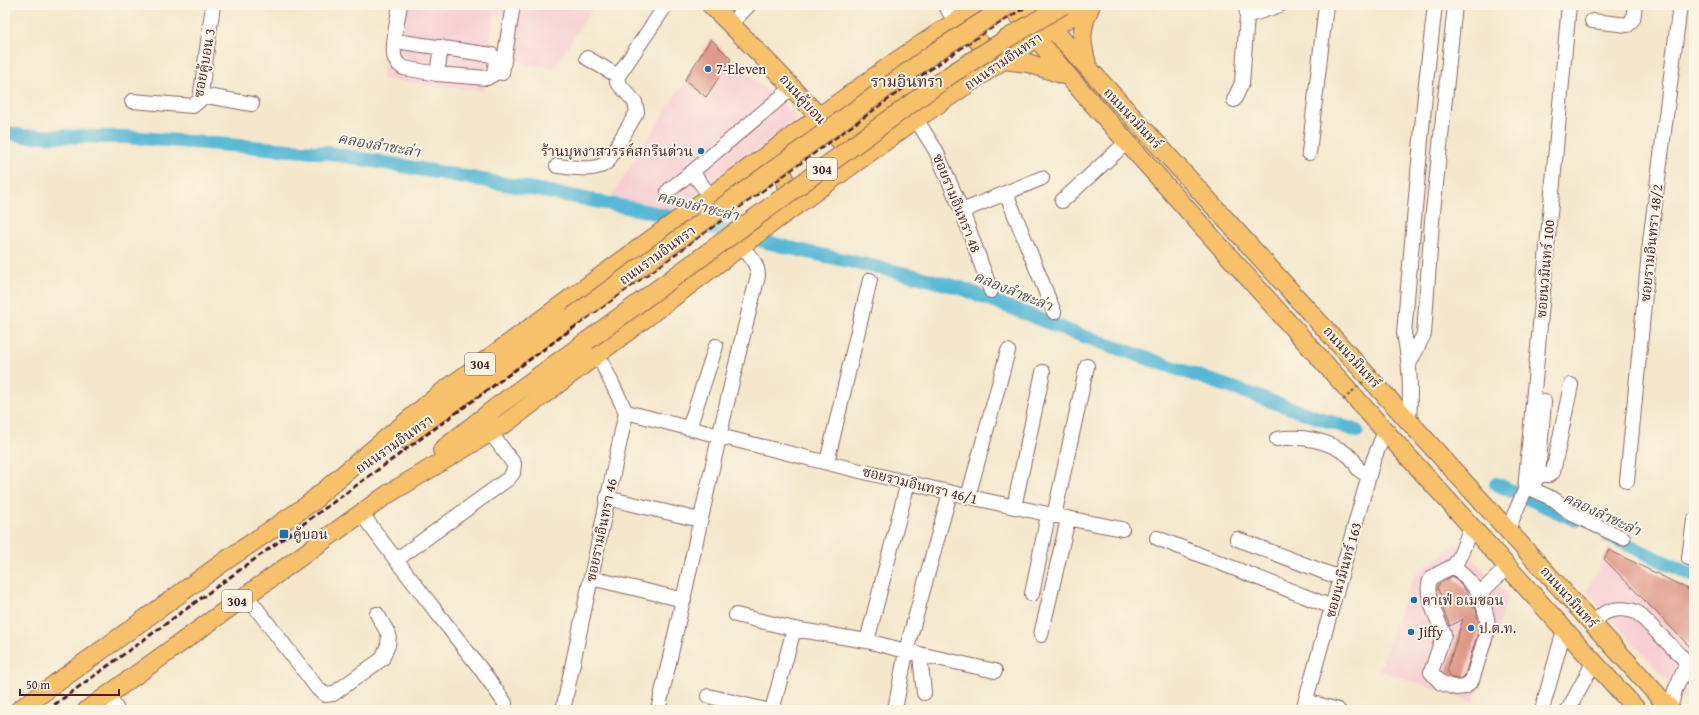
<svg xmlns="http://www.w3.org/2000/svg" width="1699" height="715" font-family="'Gentium Book Plus','Noto Serif Thai',serif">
<rect width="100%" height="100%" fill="#fcf5e5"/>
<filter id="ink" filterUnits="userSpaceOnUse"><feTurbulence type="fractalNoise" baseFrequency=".025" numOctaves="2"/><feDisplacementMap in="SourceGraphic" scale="8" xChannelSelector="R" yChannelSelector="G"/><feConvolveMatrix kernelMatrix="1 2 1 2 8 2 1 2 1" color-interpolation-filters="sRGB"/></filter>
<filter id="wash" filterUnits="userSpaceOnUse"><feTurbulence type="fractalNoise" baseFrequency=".012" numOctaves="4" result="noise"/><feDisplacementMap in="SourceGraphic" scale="16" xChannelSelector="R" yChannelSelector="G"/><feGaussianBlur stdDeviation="0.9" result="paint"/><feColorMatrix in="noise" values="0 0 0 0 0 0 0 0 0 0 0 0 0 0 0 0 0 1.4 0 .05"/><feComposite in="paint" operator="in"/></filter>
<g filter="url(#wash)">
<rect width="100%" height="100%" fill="#f4e7cc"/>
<path fill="#f7cfd3" d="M 392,5 L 594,5 L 555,67 L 528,65 L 516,60 L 511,65 L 499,56 L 504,16 L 494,15 L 487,57 L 484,91 L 382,79 Z
M 731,59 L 798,118 L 673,211 L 611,197 L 685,80 L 706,97 Z
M 1458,543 L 1508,595 L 1474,702 L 1379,670 L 1413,577 Z
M 1609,550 L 1694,592 L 1694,710 L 1586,592 Z"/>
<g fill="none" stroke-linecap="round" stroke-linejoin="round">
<path stroke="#57b8d5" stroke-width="14" d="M 5,132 L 23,136 L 127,137 L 329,153 L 544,191 L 646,211 L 790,248 L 911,275 L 961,288 L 1077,334 L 1357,431
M 1496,484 L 1576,520
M 1609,536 L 1694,576"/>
</g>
<g id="blocks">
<path fill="#dc9181" d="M 711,39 L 731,59 L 706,97 L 685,80 Z
M 1609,550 L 1694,592 L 1694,651 L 1604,559 Z
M 1453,576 L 1466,591 L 1476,609 L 1479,628 L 1465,675 L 1461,679 L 1457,679 L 1452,678 L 1447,670 L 1463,619 L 1450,626 L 1441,604 L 1444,602 L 1437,588 L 1440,583 Z"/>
</g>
</g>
<g filter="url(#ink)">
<use href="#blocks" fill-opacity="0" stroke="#866563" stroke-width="1"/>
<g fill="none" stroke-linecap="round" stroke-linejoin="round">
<defs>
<path id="minor" d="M 945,5 L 955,21
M 1247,16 L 1280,5
M 1592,21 L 1628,25 L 1633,19 L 1635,5
M 730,24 L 749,5
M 395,41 L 492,55 L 496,60 L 494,74 L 487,78 L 437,74 L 404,68 C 400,66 397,64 395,59 C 391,49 398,17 400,5
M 587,58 L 618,76
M 502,73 L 513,5
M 437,74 L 441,47
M 201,95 L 252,104
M 1234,100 L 1242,83 L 1247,16 L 1246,5
M 132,101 L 193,106 L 200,100 L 213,5
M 916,119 L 936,151 L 962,211 L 991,291
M 1309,153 L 1326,5
M 557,166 C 572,167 597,173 608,161 L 637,112 L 635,102 L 617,82 L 618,76 L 666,5
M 692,172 L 711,197
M 668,191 L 692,172 L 793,87
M 1006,193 L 1054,312
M 1062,201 L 1127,142
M 962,211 L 1042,178
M 1410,362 L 1424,334 L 1432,221 L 1455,5
M 626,412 C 791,454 955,497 1122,529
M 1409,420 C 1411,387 1410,365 1404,333 L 1426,83 L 1435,5
M 689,428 L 716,346
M 1277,439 C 1301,435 1328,440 1348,455 C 1360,463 1351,469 1369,475
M 827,462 L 870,280
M 1538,475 L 1549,475 L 1553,472 L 1571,385
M 1627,481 L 1650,242 L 1680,5
M 1532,482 L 1536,480 L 1538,475 L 1544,401
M 1526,486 L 1555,500 L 1572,514 L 1623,538
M 968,497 L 1008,351
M 607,498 L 700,520
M 1014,507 L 1043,372
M 361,513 L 396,560 L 480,668 L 505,703 L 505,710
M 1054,516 L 1087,366
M 1508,529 L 1525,490 L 1569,5
M 1157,538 L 1332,607
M 1237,539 L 1340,578
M 1689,558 L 1694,520
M 396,560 L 508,479 L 513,473 L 514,464 L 490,432
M 1454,565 L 1480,593 L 1487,618 L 1488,629 L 1472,680 L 1465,687 L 1456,688 L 1441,683 L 1431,672 L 1444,634 C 1439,622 1421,589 1432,578 C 1438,572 1449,570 1455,564 C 1463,554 1466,538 1471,526
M 591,578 L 684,600
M 1480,593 L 1508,567
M 1032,594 L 1048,515
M 246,595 L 318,689 L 326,695 L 333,694 L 382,659 L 388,645 L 389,635 L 377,614
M 736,615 L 794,629 L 867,641 L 906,651 L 995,671
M 1596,627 C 1596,608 1625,606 1638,613 L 1683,658 L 1686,663 L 1684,670 L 1675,690 L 1670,709
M 1041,635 L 1068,519
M 867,641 L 908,482
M 920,655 L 924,693
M 108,694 L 117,710
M 708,696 L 766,710
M 1306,701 L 1338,710
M 563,710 L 626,412 L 598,355
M 658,710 C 692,566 720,420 758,276 C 758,263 749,255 741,246
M 772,710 L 794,629
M 895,710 L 906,651 L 950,493
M 1303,710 L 1373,461 L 1385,431
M 1542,710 L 1564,630
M 1568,710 L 1589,671 L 1593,660"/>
<path id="major" d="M 711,5 C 762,55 812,106 857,161
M 1009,5 L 1068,76 L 1385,431 L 1637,710
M 1031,5 L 1671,710
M 953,29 C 966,31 982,38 983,53 C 983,58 981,65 980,69
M 1002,60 L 1028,63 L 1067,76
M 1088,68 C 1081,42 1079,31 1091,5
M 835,135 L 846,135 L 898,100 L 908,96 L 928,96
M 762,163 C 785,161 790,189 789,207
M 402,439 L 572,317
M 442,450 L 495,408 L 587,341
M 306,506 L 359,461 L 441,393 L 820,116 L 895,62 L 980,5
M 19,710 L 225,561 L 315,500
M 87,710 L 388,494 L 506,423 L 773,222 L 916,119 L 1036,38 L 1090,5"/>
</defs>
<use href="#minor" stroke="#866563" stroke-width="16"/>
<use href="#major" stroke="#866563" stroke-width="20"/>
<use href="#minor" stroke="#fff" stroke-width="14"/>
<use href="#major" stroke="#f6c16b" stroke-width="18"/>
<path stroke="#4a1f2b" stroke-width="3" stroke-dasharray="6 3" stroke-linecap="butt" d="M 47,710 L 916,79 L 983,33 L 1029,5"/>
<defs>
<path id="major-bridge" d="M 572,317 L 935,52 L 1009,5
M 587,341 L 950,75 L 1008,38 L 1063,5"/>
</defs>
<use href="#major-bridge" stroke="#866563" stroke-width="20" stroke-linecap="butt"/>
<path stroke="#866563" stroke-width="2.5" stroke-dasharray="3 3" stroke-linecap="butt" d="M 1343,400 L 1377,369"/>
<use href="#major-bridge" stroke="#f6c16b" stroke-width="18"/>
</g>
</g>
<g fill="#1f6fb2" stroke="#fcf5e5" stroke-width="1.5">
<circle cx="708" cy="69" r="4"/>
<circle cx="701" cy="151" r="4"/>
<rect x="279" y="529" width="10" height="10" rx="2"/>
<circle cx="1414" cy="600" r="4"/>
<circle cx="1471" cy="628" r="4"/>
<circle cx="1411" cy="632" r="4"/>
</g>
<g text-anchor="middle" stroke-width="4" stroke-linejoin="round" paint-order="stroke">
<g fill="#fcf5e5" stroke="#7f5f63" stroke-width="1">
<rect x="807" y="158" width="30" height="22" rx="3"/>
<rect x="465" y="353" width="30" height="22" rx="3"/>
<rect x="222" y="590" width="30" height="22" rx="3"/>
</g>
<g font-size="13" font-weight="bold" fill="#4a1f2b">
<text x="822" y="174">304</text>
<text x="480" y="369">304</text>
<text x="237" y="606">304</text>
</g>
<g font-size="14" fill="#4a1f2b" stroke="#fcf5e5">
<text transform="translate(1003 61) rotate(-34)" y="5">ถนนรามอินทรา</text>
<text transform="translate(204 63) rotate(-80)" y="5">ซอยคู้บอน 3</text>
<text transform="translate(803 99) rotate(48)" y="5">ถนนคู้บอน</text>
<text transform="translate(1133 118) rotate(47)" y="5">ถนนนวมินทร์</text>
<text transform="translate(957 203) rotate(68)" y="5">ซอยรามอินทรา 48</text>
<text transform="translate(1651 243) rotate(-84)" y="5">ซอยรามอินทรา 48/2</text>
<text transform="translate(657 255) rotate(-36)" y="5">ถนนรามอินทรา</text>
<text transform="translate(1545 269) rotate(-85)" y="5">ซอยนวมินทร์ 100</text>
<text transform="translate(1352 357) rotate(48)" y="5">ถนนนวมินทร์</text>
<text transform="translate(394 444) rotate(-35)" y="5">ถนนรามอินทรา</text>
<text transform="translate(920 485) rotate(14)" y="5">ซอยรามอินทรา 46/1</text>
<text transform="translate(601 530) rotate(-78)" y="5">ซอยรามอินทรา 46</text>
<text transform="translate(1343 570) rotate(-74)" y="5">ซอยนวมินทร์ 163</text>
<text transform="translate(1569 597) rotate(48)" y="5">ถนนนวมินทร์</text>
</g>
<g font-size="14" fill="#4a1f2b" stroke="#fcf5e5" text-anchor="start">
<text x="716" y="74">7-Eleven</text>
<text x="693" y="156" text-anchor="end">ร้านบุหงาสวรรค์สกรีนด่วน</text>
<text x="293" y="539">คู้บอน</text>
<text x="1422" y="605">คาเฟ่ อเมซอน</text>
<text x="1479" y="633">ป.ต.ท.</text>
<text x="1419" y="637">Jiffy</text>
</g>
<g font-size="15" font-style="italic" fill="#4f5566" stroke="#fcf5e5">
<text transform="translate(379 145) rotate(10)" y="5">คลองลำชะล่า</text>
<text transform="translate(698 206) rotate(14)" y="5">คลองลำชะล่า</text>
<text transform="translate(1013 291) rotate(22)" y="5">คลองลำชะล่า</text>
<text transform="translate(1602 514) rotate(25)" y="5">คลองลำชะล่า</text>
</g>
<g font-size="16" fill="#4a1f2b" stroke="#fcf5e5">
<text x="907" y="87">รามอินทรา</text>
</g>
</g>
<rect width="1699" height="715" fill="none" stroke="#fcf5e5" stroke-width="20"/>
<path d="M20 689v6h99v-6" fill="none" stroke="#4a1f2b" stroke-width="2"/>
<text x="26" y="689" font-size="12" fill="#4a1f2b" stroke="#fcf5e5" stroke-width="3" paint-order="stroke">50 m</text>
</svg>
